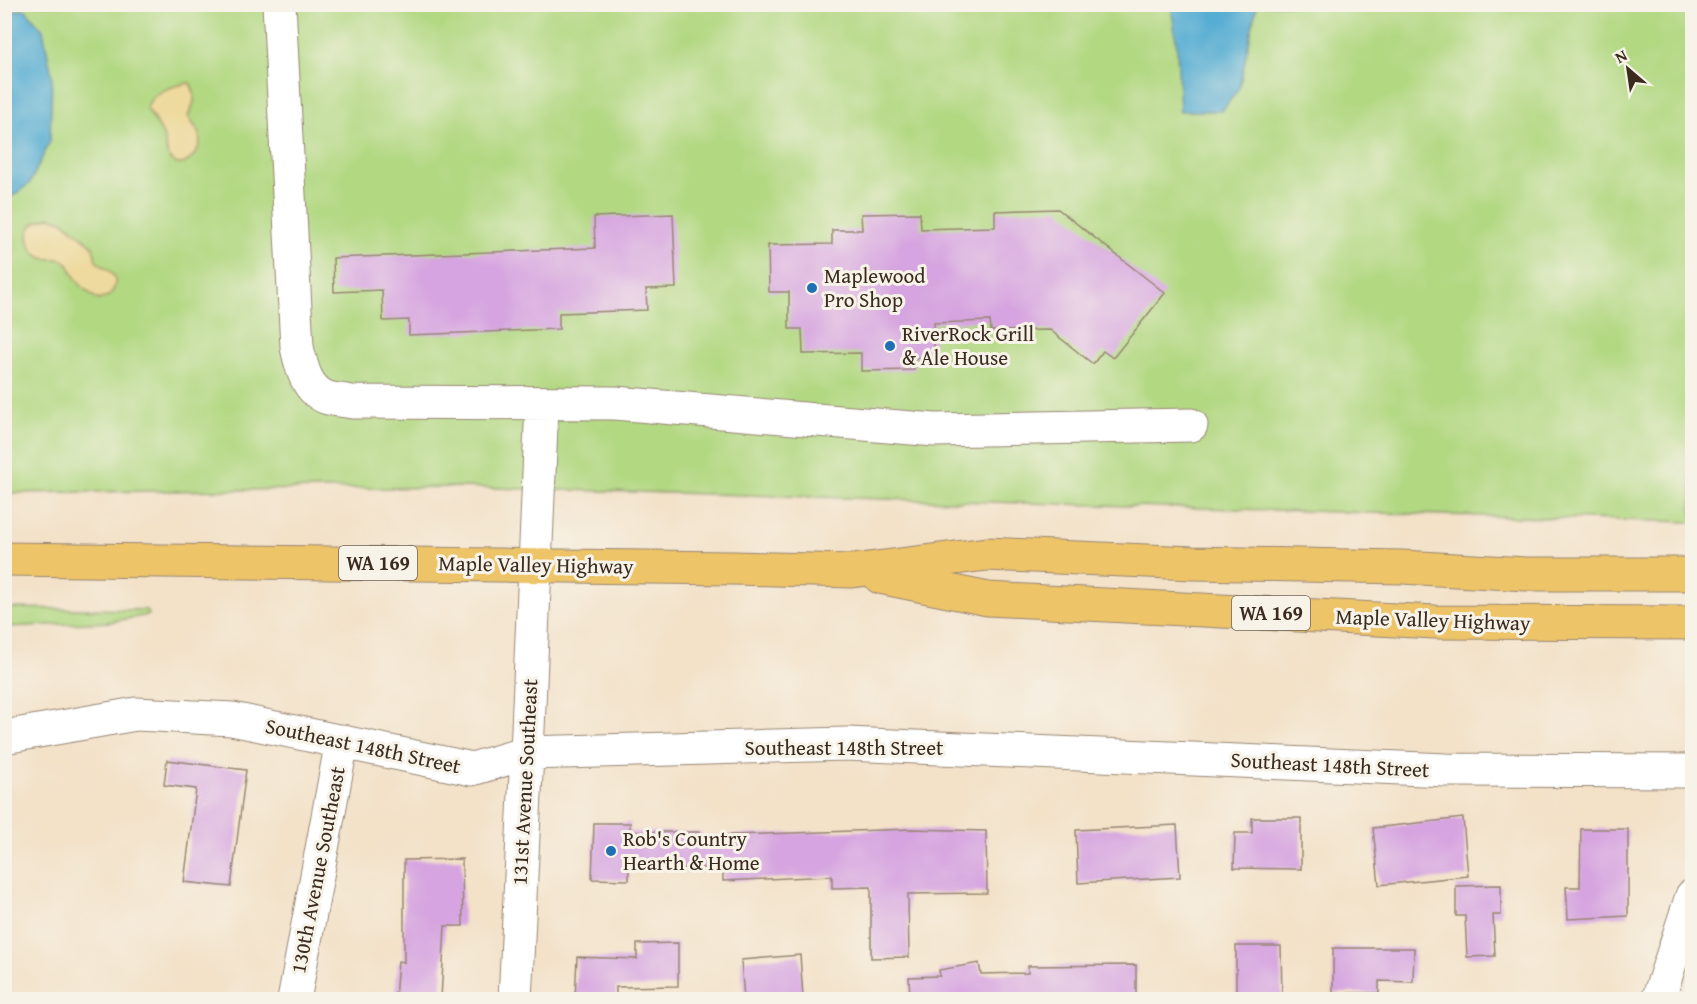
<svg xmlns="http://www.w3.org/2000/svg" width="1697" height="1004" font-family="'Gentium Book Plus',serif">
<rect width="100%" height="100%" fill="#f7f3e8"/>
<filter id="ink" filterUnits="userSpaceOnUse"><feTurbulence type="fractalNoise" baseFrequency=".0167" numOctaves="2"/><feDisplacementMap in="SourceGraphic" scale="12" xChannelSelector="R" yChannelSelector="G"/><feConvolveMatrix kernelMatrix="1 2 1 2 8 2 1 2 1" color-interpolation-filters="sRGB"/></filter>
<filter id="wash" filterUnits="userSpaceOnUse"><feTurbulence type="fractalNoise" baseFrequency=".008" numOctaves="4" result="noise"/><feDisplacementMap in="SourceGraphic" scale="24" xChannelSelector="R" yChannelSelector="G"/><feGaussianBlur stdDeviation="1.35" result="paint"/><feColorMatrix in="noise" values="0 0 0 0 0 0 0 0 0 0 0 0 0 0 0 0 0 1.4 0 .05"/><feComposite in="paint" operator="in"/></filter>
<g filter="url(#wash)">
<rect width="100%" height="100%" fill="#f3e1c8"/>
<path fill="#b2d882" stroke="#768150" stroke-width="1.5" d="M 4,5 L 1692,5 L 1692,522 L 460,487 L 5,493 Z
M 4,608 L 147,610 L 149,615 L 109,622 L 5,627 Z"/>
<path fill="#eeda9e" stroke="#94825e" stroke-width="1.5" d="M 190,83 C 197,95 195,103 188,116 C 192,124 200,130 200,141 C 199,153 184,172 171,160 C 166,155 166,144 164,138 C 161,128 152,118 147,109 C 149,92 175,85 190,83 Z
M 50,217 L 64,222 L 93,246 L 96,261 C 108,271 124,275 110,295 L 99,300 C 90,295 78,284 73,274 C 70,270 70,266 66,262 C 57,255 49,262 40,257 C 28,250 23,230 36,222 C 40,220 46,219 50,217 Z"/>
<path fill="#57add3" stroke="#496c78" stroke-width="1.5" d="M 1171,5 L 1257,5 L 1239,88 L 1222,111 L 1180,111 L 1177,47 Z
M 25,9 L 43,30 L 52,76 L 50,141 L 30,183 L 5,202 L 5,12 Z"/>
<g id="blocks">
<path fill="#d6a4e0" d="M 1058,209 L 1165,293 L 1113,358 L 1103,351 L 1093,364 L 1050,330 L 991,331 L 990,321 L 934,323 L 934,357 L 914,358 L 914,370 L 861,371 L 861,353 L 803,354 L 802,329 L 789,329 L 789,292 L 769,292 L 768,245 L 832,244 L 832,230 L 862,230 L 861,214 L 920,213 L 921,229 L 995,227 L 995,211 Z
M 673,214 L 676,288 L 646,289 L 647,310 L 559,313 L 559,329 L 409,335 L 409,320 L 383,321 L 382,290 L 334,292 L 333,258 L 595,248 L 594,217 Z
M 167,760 L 246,770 L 231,887 L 184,882 L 196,789 L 164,785 Z
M 1252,818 L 1301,818 L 1301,869 L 1234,868 L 1235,833 L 1252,833 Z
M 1463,818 L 1468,876 L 1379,885 L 1373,828 Z
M 594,823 L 630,823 L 630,832 L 701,832 L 701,836 L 912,829 L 986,831 L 987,893 L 908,894 L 909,957 L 871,958 L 871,887 L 832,888 L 832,876 L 723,881 L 723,868 L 629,868 L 629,880 L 592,879 Z
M 1177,825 L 1180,877 L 1078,883 L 1076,830 Z
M 1581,829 L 1628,829 L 1628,916 L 1568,919 L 1566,887 L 1580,887 Z
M 462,859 L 463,926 L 445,926 L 441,999 L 395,999 L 398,961 L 404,962 L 404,860 Z
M 1501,885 L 1501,915 L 1493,915 L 1495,956 L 1467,957 L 1465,916 L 1456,916 L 1456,886 Z
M 678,943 L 678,986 L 616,987 L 616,999 L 575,999 L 577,957 L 637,959 L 637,944 Z
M 1236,946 L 1281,946 L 1282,999 L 1236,999 Z
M 1333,948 L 1414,948 L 1413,982 L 1379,981 L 1379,993 L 1333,993 Z
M 800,955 L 803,997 L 744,999 L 741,960 Z
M 979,963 L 981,974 L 1028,973 L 1028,966 L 1136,965 L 1136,999 L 910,999 L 909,977 L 940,976 L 939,970 Z"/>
</g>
</g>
<g filter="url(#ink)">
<use href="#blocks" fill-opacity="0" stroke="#978673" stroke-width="1.5"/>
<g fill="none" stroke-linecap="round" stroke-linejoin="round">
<defs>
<path id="minor" d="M 279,4 L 297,347 C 301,365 306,391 328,398 C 335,400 344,400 352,402 L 615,403 L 935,430 L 1191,425
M 4,737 L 136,714 L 232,719 L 472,769 L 527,753 L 847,744 L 1446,770 L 1692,771
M 294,1000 L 342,741
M 515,1000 L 527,753 L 542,403
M 1658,1000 L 1692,896"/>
<path id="major" d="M 4,559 L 732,568 L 852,571 L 987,554 L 1193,563 L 1402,567 L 1527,574 L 1692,574
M 880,577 L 988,599 L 1435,622 L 1692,623"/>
</defs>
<use href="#minor" stroke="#978673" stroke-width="35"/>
<use href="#major" stroke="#978673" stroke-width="35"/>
<use href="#minor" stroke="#fff" stroke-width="33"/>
<use href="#major" stroke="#eec469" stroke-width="33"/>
</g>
</g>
<g fill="#1f6fb2" stroke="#f7f3e8" stroke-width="2">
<circle cx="812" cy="288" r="6"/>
<circle cx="890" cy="346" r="6"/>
<circle cx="611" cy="851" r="6"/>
</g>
<g text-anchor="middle" stroke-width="6" stroke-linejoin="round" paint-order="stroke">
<g fill="#f7f3e8" stroke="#73665b" stroke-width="1.5">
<rect x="339" y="546" width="78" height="34" rx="4.5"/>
<rect x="1232" y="596" width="78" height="34" rx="4.5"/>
</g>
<g font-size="20" font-weight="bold" fill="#3b2a1e">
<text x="378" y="570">WA 169</text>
<text x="1271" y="620">WA 169</text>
</g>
<g font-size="21" fill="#3b2a1e" stroke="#f7f3e8" text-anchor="start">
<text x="824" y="283">Maplewood<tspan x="824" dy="24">Pro Shop</tspan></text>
<text x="902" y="341">RiverRock Grill<tspan x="902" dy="24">&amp; Ale House</tspan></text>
<text x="623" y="846">Rob's Country<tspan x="623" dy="24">Hearth &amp; Home</tspan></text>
</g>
<g font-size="21" fill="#3b2a1e" stroke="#f7f3e8">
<text transform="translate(536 565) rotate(1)" y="7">Maple Valley Highway</text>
<text transform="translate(1433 620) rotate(2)" y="7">Maple Valley Highway</text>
<text transform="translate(363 746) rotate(12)" y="7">Southeast 148th Street</text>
<text x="844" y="755">Southeast 148th Street</text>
<text transform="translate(1330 765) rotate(3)" y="7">Southeast 148th Street</text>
<text transform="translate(525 782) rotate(-87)" y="7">131st Avenue Southeast</text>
<text transform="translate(318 870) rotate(-79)" y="7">130th Avenue Southeast</text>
</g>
</g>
<rect width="1697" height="1004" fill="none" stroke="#f7f3e8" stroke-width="24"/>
<g transform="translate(1628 69) rotate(331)" stroke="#f7f3e8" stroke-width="4.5" paint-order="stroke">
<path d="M0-4.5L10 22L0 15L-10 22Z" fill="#3b2a1e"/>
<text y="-9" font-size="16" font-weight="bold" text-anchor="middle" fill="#3b2a1e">N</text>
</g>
</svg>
